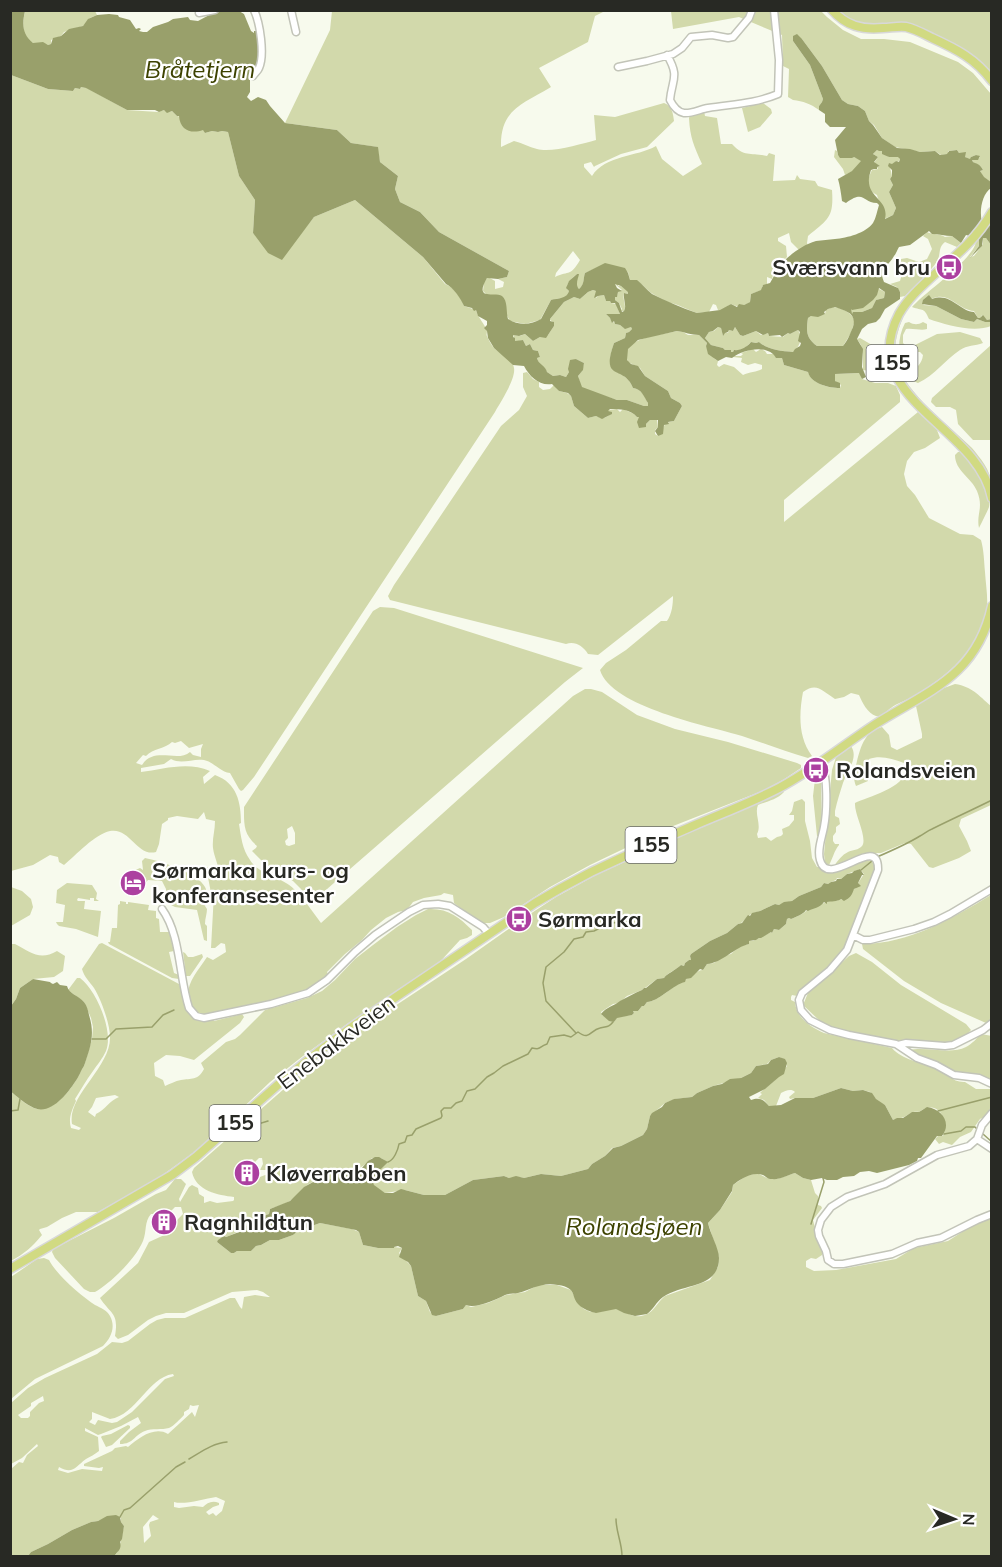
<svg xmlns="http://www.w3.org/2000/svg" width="1002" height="1567" font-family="Mulish,sans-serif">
<rect width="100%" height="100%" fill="#f7faed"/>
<path fill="#d2d9ab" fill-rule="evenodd" d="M 25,11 L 95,11 L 97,15 L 90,18 L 83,26 L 64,32 L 61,36 L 51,40 L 51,44 L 48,45 C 43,43 38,45 33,43 C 20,38 23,21 25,11 Z
M 332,11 L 605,11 L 595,16 L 588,42 L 539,68 L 551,87 C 523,104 500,109 501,147 L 514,141 C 522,143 529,147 537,149 C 552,153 581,144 596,140 L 594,115 L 615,117 L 664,103 C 672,106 673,113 674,121 L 647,147 L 621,154 L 595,166 L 594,167 L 591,162 L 584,164 L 584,167 L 592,176 C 605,155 637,157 656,146 L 662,159 L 683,176 L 702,164 C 694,146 690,138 689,118 L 690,115 L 704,111 L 705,116 L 717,118 L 721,144 L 732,144 C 745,158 751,152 767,156 L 769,153 L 775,155 L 773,181 L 795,180 L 797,175 L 800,179 L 815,181 L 818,186 L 832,190 C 834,218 828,219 808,236 L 807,243 L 808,246 L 799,250 L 791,242 L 789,233 L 778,238 L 778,241 L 786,246 L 787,257 L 774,270 L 772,279 L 767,277 L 767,285 L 762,286 L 762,290 L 751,294 L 750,302 C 743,306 739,308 731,304 L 722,310 L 718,310 L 716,305 L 713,304 L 709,312 L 697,313 C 691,311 685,308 680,306 C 674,303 667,303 662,299 C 658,297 653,294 650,292 C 642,285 640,280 630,280 L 628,272 L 603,265 L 585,273 C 583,279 585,284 579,289 L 577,287 L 577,274 C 572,278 567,282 567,289 L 569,291 C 567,300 558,298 551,300 L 540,320 L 525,324 L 510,321 L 506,314 L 504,298 L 487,295 L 483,291 L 484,282 L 488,277 L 495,281 L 495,289 L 503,287 L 504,282 L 498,279 L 507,277 L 509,271 L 439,232 L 420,212 L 400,202 L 395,189 L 398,176 L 380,162 L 377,147 L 351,143 L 337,130 L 285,123 L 330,30 ZM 573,251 L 580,260 C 570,277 570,270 555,277 L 556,273 Z
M 671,11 L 821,11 L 827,17 L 843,30 L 861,39 L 884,39 L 910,42 L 958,62 L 973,73 L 991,94 L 991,182 L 983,177 L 980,171 L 983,170 C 980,164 977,165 973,162 L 972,160 L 978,159 L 980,157 L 976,155 L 971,157 L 971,160 L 965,157 L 965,155 L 959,153 L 957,150 L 948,151 L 948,154 L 941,155 L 935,151 L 920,152 L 895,147 L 882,138 L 874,125 L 869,121 L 865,111 L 858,106 L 848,104 L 842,100 L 822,66 L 802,39 L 793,41 L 810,65 L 823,99 L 822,102 L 819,106 L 819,110 C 811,104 803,101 793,100 L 788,97 L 789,69 L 783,66 L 782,35 L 739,17 L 673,29 Z
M 837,11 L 991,11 L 991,75 L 932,33 L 870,27 L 850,21 Z
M 11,75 L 48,89 L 73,91 L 75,88 L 80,89 L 81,87 L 87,88 L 127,110 L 158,112 L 164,110 L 169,112 L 172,111 L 177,116 L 178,116 L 201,130 L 204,130 L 205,133 L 212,131 L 218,132 L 222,131 L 228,132 L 239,176 L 255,200 L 253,233 L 281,259 L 314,217 L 355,200 L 423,257 L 445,284 C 454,287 461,298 464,306 L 476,310 C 478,318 485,324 487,331 C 487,333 486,335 487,336 C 488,339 492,346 494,348 C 500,354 513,359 514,368 C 516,379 500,403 495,412 L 254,777 L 243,790 L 241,791 L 239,789 L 230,773 C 220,772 214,762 204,760 C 193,758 182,765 171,759 L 164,764 L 141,768 L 141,772 C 163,769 188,761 210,771 L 203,777 L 204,784 L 215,775 C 237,783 241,802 241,823 L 239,824 C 241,836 242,849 250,860 C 258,873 274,876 286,883 C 295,888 300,896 305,905 L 307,904 L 321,923 L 573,696 L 585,689 L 591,689 L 602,692 L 637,715 L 675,729 L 728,742 L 797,763 L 801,765 L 801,768 L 783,780 L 762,791 L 663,830 L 590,865 L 550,887 L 504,917 L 490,923 L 480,923 L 454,903 L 453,895 L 444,893 L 441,895 L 424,898 L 413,902 L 407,910 L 398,912 L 386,918 L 371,930 L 362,940 L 345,954 L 327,972 L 329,976 L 307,992 L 301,992 L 282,998 L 215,1014 L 215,1015 L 199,1015 C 177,993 193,978 207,957 L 213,960 L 226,952 L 225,944 L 221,943 L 215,948 L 211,948 L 214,893 L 211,893 L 206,867 L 208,867 L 216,876 L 219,874 C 219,865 214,857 213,848 C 212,839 215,831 215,821 L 206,819 L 204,812 L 198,819 L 177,816 L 168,818 L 168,820 L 162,824 L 159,844 L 156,852 C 137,857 130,827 110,831 C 95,834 76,855 64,865 L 59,862 L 58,857 L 50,855 L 33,865 L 11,871 ZM 181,741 L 189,748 L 203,744 L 201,749 L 201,757 L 193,755 L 190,752 C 178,763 154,746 142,765 L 136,763 L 143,755 L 146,756 C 153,748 165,749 172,742 L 175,743 Z
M 763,103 L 771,109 L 772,113 L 760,127 L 748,132 L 742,108 Z
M 835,150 L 837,151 L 838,155 L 842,158 L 854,157 L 861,160 L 862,162 L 853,171 L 845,175 L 843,169 L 834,157 Z
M 877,150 L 882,151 L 889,157 L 899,157 L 900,159 L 898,162 L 896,161 L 892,165 L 889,163 L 892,176 L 890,179 L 893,185 L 889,192 L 896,208 L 893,215 L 884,219 C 888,209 879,205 877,195 C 866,190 867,179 872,170 L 878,169 L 877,167 L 880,166 L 874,163 L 878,157 L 873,154 Z
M 927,232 C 933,235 939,233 945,237 L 952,236 L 961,243 L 957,247 L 945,242 C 938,248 941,252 938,259 C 935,268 913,287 905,296 L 900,297 L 900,292 L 897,287 L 890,284 L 900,281 L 904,266 L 895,263 L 895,260 L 907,258 L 919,262 L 927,259 L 932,249 L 928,239 L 923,236 Z
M 983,237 L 986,238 L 991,245 L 991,319 L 987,320 L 982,315 L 981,318 L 978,318 L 974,311 C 955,310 947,284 923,305 L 936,306 L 961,319 L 974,322 L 977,319 L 985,322 L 991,322 L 991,326 C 974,333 946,325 929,319 C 924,307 923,311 912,307 C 925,292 977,257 976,240 L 979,239 L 979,246 L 970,257 L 974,256 L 983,244 Z
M 615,284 L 618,284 L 618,286 L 621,286 L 628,291 L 628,294 L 624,293 C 622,300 627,306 624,311 L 621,311 L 622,309 L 619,303 L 615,300 L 615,296 L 617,296 L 618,292 L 622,290 Z
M 877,288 L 885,292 L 884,298 L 876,300 L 872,308 L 862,312 L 851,314 L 850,309 C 863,308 873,303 877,288 Z
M 593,290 L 596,291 L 596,298 L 598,296 L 604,295 L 606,301 L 610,301 L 611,303 L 616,304 L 620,314 L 606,314 L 610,318 L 613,323 L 614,321 L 615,324 L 620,325 L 624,328 L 631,327 L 632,329 L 629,332 L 626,333 L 625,338 L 614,343 C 601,382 624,364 633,388 C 641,389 645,396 648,403 L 648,406 L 644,406 L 627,400 L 617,400 L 586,390 L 581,387 L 578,376 L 582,371 L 584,363 L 576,359 L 569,366 L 569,372 L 566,377 L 560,375 L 553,376 L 547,372 C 545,367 538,364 537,358 L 540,357 L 538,351 L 533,350 L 530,344 L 526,346 L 523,340 L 515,342 L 513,335 L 520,336 L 525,334 L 533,341 L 540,337 L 548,335 L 554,326 L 553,322 L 550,320 L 550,319 L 564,302 L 574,297 L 580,299 L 588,292 Z
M 833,307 C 843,308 850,312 855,320 L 851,333 L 843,346 L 817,346 C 806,338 806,331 808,318 L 811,316 L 825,314 L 826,310 Z
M 904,315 C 899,327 895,339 895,352 C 897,388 947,423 972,448 C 980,458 991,470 991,484 C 985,471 979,459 968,449 C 938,418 885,388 894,338 C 895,330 899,323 902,316 Z
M 909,322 C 914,325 918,325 923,322 L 927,324 L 927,329 C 921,331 914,328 906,329 L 903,335 L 903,343 L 906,346 L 915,345 L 937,334 L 960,332 L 980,338 L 983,343 C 975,346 967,345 960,350 C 945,360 935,375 918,383 L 913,381 L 909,374 C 916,368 922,364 923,355 L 920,352 L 915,352 L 907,366 L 903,367 C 897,354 898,336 905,323 Z
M 718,327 L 721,328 L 723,336 L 724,332 L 728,333 L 729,330 L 733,331 L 735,327 L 740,335 L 743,336 L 756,331 L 761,335 L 768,333 L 769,336 L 783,337 L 788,333 L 790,334 L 798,330 C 803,338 800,347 793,352 C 781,351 768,350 759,342 L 756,343 L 751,342 C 747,347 740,352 734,350 L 733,352 L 731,352 L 730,350 L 725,350 L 723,348 L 711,345 L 705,338 L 709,332 L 714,331 Z
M 677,331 L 683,332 L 688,335 L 699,335 L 707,343 L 706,346 L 715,359 L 718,361 L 717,365 L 719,367 L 724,364 L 734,367 L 743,375 C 749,372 757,372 762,369 L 762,365 L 755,363 L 748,365 L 741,362 L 742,358 L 733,357 L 734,356 L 741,356 L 743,354 L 741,353 L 753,349 L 756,352 L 761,349 L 765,351 L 767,354 L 774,354 L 775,356 L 782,358 L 784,365 L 808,372 C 812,384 828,388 840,388 L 841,385 L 835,381 L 835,374 L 860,373 L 862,379 L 875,383 L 888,383 L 896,386 L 900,395 L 900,402 L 784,500 L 784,522 L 918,412 L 937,430 L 940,438 L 925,448 L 914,452 L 907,461 L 904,474 L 907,486 L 915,495 L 929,518 L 960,534 L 973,535 L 981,540 C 984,551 984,561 985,572 C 986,589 990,606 984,622 C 971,657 943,679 912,697 C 905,701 897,703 891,708 C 886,711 882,718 876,716 C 868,714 862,702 859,695 L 851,693 L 844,697 L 835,699 C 822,691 817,682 803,692 C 799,714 798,737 812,756 L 808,758 C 786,752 764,743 742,736 C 709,726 611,707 600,670 L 606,663 L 626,650 L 661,621 L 667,621 C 672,614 673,604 673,596 L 598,655 L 588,654 C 583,646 575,641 566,644 L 390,600 L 388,596 L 394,585 L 501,426 L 519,410 L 527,396 L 523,387 L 523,373 L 527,372 L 533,379 L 539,382 L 539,387 L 543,390 L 550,389 L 554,385 L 559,391 L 567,393 L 571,396 L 574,406 L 588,418 L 596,416 C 603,419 605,419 612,413 L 608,412 L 608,410 L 617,409 L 620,412 L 623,409 L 634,414 L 637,417 L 639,417 L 646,424 L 650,420 L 657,420 L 658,427 L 655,430 L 655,434 L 658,436 L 663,432 C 662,425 667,422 674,421 L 675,419 L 682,406 L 680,403 L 671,398 L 668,391 L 645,376 L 640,368 L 628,362 C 617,337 663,335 677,331 Z
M 860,338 L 872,345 L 883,345 L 886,371 L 883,373 L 863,370 L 863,354 L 861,345 L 857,339 Z
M 991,345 L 991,440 L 973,440 L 958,424 L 956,410 L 950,407 L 936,407 L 931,402 L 932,398 Z
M 958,452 L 963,452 C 972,465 993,489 989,507 C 988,510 981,524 979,528 C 976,514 984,508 977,491 C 971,477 955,471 955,455 Z
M 380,607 L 394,608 L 583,668 L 565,682 L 311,903 L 301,889 L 293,881 L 267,866 L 252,851 L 256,848 L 257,846 C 243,834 244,824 244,807 L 373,611 ZM 292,826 L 295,833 L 295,844 L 289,846 L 286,845 L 285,841 L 288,838 L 287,829 Z
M 955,684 C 973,687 978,695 991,706 L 991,805 L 961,819 L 959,826 L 967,841 L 971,851 L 959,858 L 933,868 L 929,867 L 911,844 L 905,843 L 881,853 L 864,853 L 838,867 L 834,866 C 838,860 842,855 848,852 C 852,850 859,850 862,846 C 868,838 854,814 855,803 C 869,796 914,786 904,763 C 892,759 881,755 869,759 L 870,769 L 866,771 L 868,781 L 856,786 C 852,776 855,771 857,761 C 861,746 865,731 882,727 L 889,735 L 891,747 L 897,750 L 922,738 L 922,734 L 916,706 L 944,688 Z
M 851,746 C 859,758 847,771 843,783 C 840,792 837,802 835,811 L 835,816 L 839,818 L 840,824 L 836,827 L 836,832 L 833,836 L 833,841 L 835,844 L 839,844 L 839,845 C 834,851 833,858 829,865 L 825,863 L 824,854 L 832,770 L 836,757 Z
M 815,779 L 819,779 L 821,782 L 822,826 L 820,836 L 817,836 L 813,796 Z
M 783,790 L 784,792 C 777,800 767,801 758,805 C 754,814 762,825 757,834 L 758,838 L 766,837 L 771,841 L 777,837 L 781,836 L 783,834 L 782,829 L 789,826 L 794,820 L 794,815 L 789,815 L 792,811 L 794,802 L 802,799 L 805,802 L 805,821 L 810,841 L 812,858 L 817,867 L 820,867 L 825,872 C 842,872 859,857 872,861 L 875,868 L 874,875 L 847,945 L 835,961 L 797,996 L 792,995 L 791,997 L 791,1000 L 795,1002 C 796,1018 811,1027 824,1033 L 892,1048 C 902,1060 921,1062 935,1068 C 945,1072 953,1083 965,1082 L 976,1089 L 991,1089 L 991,1108 L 984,1117 L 980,1119 L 971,1132 L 960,1137 L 952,1145 L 943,1142 L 939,1144 L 935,1139 L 938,1136 L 943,1136 C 950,1117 935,1098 919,1112 C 912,1111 910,1114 904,1117 C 900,1119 897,1118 893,1120 L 885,1105 L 878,1102 L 870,1092 L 863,1090 L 853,1091 L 841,1088 L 813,1098 L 795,1098 L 790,1099 L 789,1097 L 795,1092 C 791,1088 785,1091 781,1093 L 776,1106 L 769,1106 L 764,1100 L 758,1098 L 762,1094 L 760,1093 L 762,1091 L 774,1081 L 787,1066 L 783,1059 L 779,1057 L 771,1060 L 767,1064 L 756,1066 L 751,1073 L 741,1078 L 713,1086 L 697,1093 L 692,1097 L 675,1099 L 665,1103 L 650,1116 L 647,1129 L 643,1135 L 621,1146 L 612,1148 L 605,1156 L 592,1164 L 588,1169 L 561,1176 L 541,1174 L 524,1178 L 518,1177 L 509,1178 L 504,1176 L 473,1180 L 445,1195 L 424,1195 L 405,1190 L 385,1193 L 376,1188 L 372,1183 L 372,1178 L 375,1176 L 376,1170 L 381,1169 L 387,1162 L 381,1158 L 372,1158 C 362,1169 346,1176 331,1179 C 326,1180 318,1180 313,1182 C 305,1185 301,1191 295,1197 C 289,1203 278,1206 270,1209 L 269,1214 C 254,1221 241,1232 226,1237 L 224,1236 L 217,1242 L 231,1253 L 234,1253 L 237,1251 L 251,1251 L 256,1246 L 261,1245 L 270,1240 L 279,1240 L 293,1235 L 298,1231 L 320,1223 L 352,1229 L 359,1232 L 363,1245 L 378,1248 L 394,1248 L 394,1247 L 402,1248 L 399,1253 L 411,1266 L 418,1296 L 426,1301 L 430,1312 L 436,1316 L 463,1309 L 466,1305 L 471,1307 L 488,1303 L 506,1295 L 525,1292 L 538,1285 L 557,1285 L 571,1290 C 579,1304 583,1316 603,1311 C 608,1310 612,1308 617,1309 C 628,1312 632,1319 645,1315 C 654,1312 658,1301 665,1296 L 710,1280 L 718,1267 L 719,1257 L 708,1223 L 720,1210 L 732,1192 L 733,1185 L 746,1176 L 754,1174 L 759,1174 L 767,1178 L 777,1179 L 795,1173 L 803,1178 L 811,1180 L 815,1193 L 818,1196 L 818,1205 L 821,1206 L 822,1208 L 813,1220 C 815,1230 823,1246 822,1255 L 816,1259 L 811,1258 L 806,1261 L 806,1267 L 814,1271 L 836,1270 L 896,1259 L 914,1248 L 948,1241 L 973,1225 L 991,1218 L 991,1556 L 114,1556 C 120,1550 119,1547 121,1540 C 122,1535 123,1531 124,1526 L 121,1522 L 121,1518 L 109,1516 L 98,1521 L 91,1522 L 72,1530 L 48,1544 L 31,1552 L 28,1556 L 11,1556 L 11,1469 L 19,1462 L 23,1463 L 27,1455 L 38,1446 L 37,1444 L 22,1458 L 11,1464 L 11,1403 L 28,1388 L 45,1378 L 97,1354 L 112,1342 L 122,1343 L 128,1341 L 150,1324 L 157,1320 L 165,1318 L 185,1318 L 230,1298 L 235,1298 L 240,1307 L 242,1309 L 244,1297 L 255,1295 L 268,1297 L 270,1297 L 263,1292 L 257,1290 L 232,1292 L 184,1313 L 166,1313 L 156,1316 L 148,1320 L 128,1335 L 118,1339 L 115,1336 C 119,1312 111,1315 100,1298 L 138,1263 L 149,1242 L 171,1232 L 173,1229 L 173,1224 L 183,1214 L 181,1207 L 175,1207 L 170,1212 L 166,1210 L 156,1214 L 151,1214 C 144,1222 147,1231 143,1241 C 136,1258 111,1283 95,1292 L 90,1292 L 84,1289 L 55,1258 L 52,1252 L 53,1249 L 114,1218 L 156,1194 L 166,1190 L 175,1179 L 181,1179 L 186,1184 L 179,1199 L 180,1202 L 189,1187 L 192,1185 L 198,1188 L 199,1194 L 204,1197 L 204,1203 L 210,1201 L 217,1203 L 233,1201 L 234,1200 L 234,1197 C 218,1195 196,1191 192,1172 L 194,1168 L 301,1074 L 354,1033 L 466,959 L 527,916 L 556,897 L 596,875 ZM 860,869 L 864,874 L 858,883 L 859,886 L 857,886 L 856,888 L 854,889 L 843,900 L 840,899 C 837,901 834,901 830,901 C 825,902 814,908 807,910 C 804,914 796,917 791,919 L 789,918 L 787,919 L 786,924 L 779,930 L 774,929 L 772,933 L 771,932 L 753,941 L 749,941 L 749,944 L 740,946 L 731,954 L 723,956 L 714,963 L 707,964 L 703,970 C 696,970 693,977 686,979 L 684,982 L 680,982 C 672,988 656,1002 647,1002 L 644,1006 L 642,1006 L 638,1011 L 633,1011 L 634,1013 L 632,1015 L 617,1017 L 614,1022 L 602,1015 L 601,1012 L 613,1004 L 619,1003 L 627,996 L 642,990 L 644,988 L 645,988 L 657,979 L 664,978 C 667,973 676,970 681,965 L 684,966 L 685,963 L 689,960 L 691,960 L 690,956 L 691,954 L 710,941 L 727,933 L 738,924 L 741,923 L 751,914 L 760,911 L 775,904 L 779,905 L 792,901 L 799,896 L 821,887 L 824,883 L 828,884 L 831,882 L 836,880 L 837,878 L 841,879 L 847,874 ZM 259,1158 L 262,1158 L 263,1164 L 260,1170 L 267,1170 L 268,1174 C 259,1177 249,1183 239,1179 C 236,1168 241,1170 247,1163 C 252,1158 245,1161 252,1159 L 255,1162 ZM 173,1374 L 174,1376 L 165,1379 L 132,1412 L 117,1422 L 112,1423 L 98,1420 L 95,1425 L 89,1422 L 92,1419 L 92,1412 L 110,1419 C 137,1415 147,1378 173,1374 ZM 43,1396 L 44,1401 L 39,1403 L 30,1412 L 30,1416 L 28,1418 L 21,1418 L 18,1415 L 31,1406 L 31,1403 ZM 190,1405 L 193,1406 L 199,1405 L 195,1417 L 192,1412 L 168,1434 C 154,1426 139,1438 128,1447 L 126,1446 L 115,1448 L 112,1451 L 84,1464 L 84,1466 L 99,1468 L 103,1467 L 102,1471 L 82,1469 L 68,1473 L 58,1470 L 59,1467 C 73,1475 75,1467 86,1459 C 90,1457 95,1454 99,1451 L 98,1437 L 85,1431 L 85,1428 L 98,1435 L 101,1434 L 121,1426 L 138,1417 L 141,1423 L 129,1432 L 120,1441 L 120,1444 C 134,1444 134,1435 145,1431 C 152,1428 162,1430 169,1428 C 174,1426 180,1419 184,1415 L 184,1412 L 189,1409 ZM 216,1497 L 225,1501 L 222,1511 L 216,1516 L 213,1513 L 209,1515 L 206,1512 L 213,1507 L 219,1505 L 219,1503 C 212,1500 207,1503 203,1507 L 194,1506 L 179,1508 L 174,1507 L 174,1502 C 184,1505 204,1499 216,1497 ZM 153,1515 L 159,1519 L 150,1522 L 149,1525 L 151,1536 L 144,1543 L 143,1527 Z
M 145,858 C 160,861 198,873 205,887 C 208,893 207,900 205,906 L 207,909 C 207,914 205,918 205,924 L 207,926 L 207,941 L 204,940 L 197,910 L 175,907 L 167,903 L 166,889 L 162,881 L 148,880 L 144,885 L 140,886 L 137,883 L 137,879 L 131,877 L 131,872 L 140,868 L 143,870 L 142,861 Z
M 67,883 L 92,885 L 97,893 L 96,899 L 99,901 L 94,901 L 94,898 L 90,898 L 90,900 L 78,898 L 77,900 L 78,901 L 85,901 L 84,909 L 101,911 L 98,937 L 76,929 L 59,926 L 57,924 L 56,922 L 63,922 L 65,905 L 56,903 L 57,890 Z
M 11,887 L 22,891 L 31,899 L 33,907 L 30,915 L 11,926 Z
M 991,895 L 992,1019 L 986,1023 L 941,1003 L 904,981 L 863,949 L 862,944 C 909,944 953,918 991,895 Z
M 120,901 L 126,902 L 126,904 L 128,904 L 128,902 L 149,905 L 148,910 L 156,911 L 156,918 L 159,919 L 160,932 L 169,932 L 174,951 L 169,952 L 174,973 L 179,975 L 179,979 L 172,978 L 109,944 L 108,942 L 110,942 L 112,928 L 117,928 L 118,905 L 120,904 Z
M 428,909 C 448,908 459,917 472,930 L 472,935 L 467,938 L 460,940 L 437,965 L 347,1024 L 303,1056 L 270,1082 L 204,1145 L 157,1179 L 98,1212 L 76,1212 L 62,1218 L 47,1227 L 40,1229 L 39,1230 L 42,1235 C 32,1247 24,1254 11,1261 L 10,1091 C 18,1097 29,1108 38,1109 C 54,1110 67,1094 75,1082 C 79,1077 80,1071 84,1066 L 92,1039 L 93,1027 L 91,1018 L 84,1002 L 68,990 L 77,978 L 80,978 C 96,990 114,1031 106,1051 C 103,1058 97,1065 93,1071 C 86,1080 81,1090 75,1099 L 76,1101 C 72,1110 68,1118 71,1128 L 79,1130 L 81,1128 L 72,1124 C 67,1096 111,1067 110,1037 C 110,1024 101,999 94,988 C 90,982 84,977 82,969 L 99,944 L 102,943 L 179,984 L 191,1015 L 213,1019 L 214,1021 L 242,1014 L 244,1017 L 240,1023 L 194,1060 L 180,1056 L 166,1055 L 154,1063 L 155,1076 L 163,1080 L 165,1086 C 170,1084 175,1081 181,1080 C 191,1078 198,1081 204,1069 L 201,1063 L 226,1042 L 235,1039 L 240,1035 L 265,1010 L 307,998 L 322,991 L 335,980 L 355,959 L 373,945 L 397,927 L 416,915 ZM 115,1095 L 119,1097 C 109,1101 105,1110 96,1114 L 95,1117 L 88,1112 L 92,1107 L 96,1098 Z
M 11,944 L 15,944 C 30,952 40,961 57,951 L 65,956 L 63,971 L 54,977 L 33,979 L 20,988 L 16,999 L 11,1006 Z
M 183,952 L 185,953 L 188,957 L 193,957 L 202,954 L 203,957 L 190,976 L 186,976 Z
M 856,953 L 872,962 L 901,985 L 966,1024 L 971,1030 L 965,1037 L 948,1044 L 913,1041 L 899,1041 L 832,1028 L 822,1023 L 803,1005 L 808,993 L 849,956 Z
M 981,1034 L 992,1036 L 991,1081 L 957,1073 L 939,1063 L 919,1056 L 909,1050 C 927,1046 950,1055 966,1047 C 972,1044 977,1038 981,1034 Z
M 44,1258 L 49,1260 C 56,1274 81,1296 95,1305 C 101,1308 107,1310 110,1316 C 116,1327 111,1338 103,1346 L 35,1379 L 11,1399 L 11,1277 L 37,1259 Z
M 128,1425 L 130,1426 L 130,1428 L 112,1445 L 106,1447 L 101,1437 L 102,1436 L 111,1434 Z"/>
<path fill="#99a06b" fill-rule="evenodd" d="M 11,11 L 25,11 C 22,24 22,34 33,43 L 43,42 L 48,45 L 51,44 L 53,38 L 61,36 L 69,29 L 83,26 L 88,19 L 97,15 L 109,14 L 118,15 L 119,17 L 130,20 L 136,29 L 139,28 L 141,29 L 139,31 L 143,32 L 147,32 L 153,27 L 168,22 L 173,19 L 188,17 L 190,20 L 198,21 L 213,13 L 224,11 L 239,11 L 244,14 L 251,31 L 254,33 L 254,31 L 256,31 L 259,42 L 258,57 L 257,63 L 250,77 L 250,92 L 247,97 L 251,101 L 258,97 L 266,100 L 270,106 L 285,123 L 337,130 L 351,143 L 378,147 L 380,162 L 398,176 L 395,189 L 400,202 L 420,212 L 439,232 L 509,271 L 507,277 L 498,279 L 487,278 C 473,302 496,291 502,296 C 508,300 506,313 508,319 C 519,326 531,325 541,319 L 551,300 C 558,298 567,299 569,291 L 566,288 L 569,281 L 577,274 L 579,274 C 578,279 575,285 579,289 C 585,284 583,278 585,273 L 605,263 L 625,268 L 628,273 L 630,280 L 637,280 C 642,284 647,290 652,294 C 666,301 682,308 697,313 L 720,310 L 731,304 L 737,307 L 739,304 L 744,305 L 750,302 L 751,294 L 761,290 L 763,285 L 770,283 L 774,276 L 774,270 C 787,258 799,246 816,241 C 822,240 829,240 835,239 C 847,238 866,233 873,223 C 876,218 877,211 879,205 L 877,203 C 862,203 865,189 846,203 L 842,201 C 841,193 840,186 838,179 L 852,171 L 861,161 L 854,157 L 852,158 L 840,158 L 838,155 L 835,140 L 846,127 L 830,127 L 825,122 L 825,114 L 819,110 L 819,106 L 822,102 L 823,99 L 810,65 L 793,41 L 793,36 L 797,34 L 802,39 L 822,66 L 842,100 L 848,104 L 858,106 L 865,111 L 869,121 L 873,125 L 882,138 L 897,148 L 910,149 L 920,152 L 935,151 L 940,155 L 947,154 L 949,151 L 957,150 L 959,153 L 966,152 L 965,157 L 970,159 L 971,157 L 976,155 L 980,156 L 978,160 L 972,160 L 973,162 C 977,164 980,164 983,170 L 980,171 L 984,177 L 991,182 L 991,188 C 982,194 979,211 982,222 L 991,224 L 991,245 L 986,238 L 983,238 L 982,246 L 970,258 L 979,246 L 979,238 L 984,231 L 970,236 L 966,235 L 961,243 L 952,236 C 945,236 939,234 932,234 L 929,231 L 910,245 L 899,247 C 897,250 896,254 894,256 C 888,267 878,268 884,282 L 898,288 L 900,292 L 900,299 L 885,309 L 880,318 L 876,322 L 868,324 L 862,329 L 857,339 L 863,349 L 862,367 L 866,377 L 862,379 L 859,373 L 835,374 L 835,381 L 840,383 L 840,388 C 829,388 811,384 808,372 L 784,365 L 782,358 L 776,358 C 769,344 743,349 732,358 L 726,357 L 718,361 L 708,354 L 706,346 L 707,343 L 699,335 C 691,335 685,332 677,331 L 638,340 L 628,349 L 627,360 L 631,364 L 638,366 L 645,376 L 668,391 L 671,398 L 680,403 L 682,406 L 675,419 L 674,421 L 668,422 L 669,424 L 664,425 L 663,434 L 658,436 L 655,431 L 658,427 L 658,420 L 650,420 L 646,424 L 646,427 L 639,428 L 637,422 L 639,417 L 637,417 C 630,409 620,409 610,409 L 608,411 L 612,412 L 612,414 L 602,419 L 596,416 L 588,418 L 574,406 L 571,396 L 568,393 L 559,391 L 552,384 C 539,386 530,377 524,366 L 513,365 L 494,348 L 488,338 L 487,331 L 484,328 L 487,325 L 487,321 L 478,316 L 476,310 L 474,311 L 472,308 L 464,306 C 461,299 453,287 446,284 L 423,257 L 355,200 L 314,217 L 282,260 L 268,253 L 253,233 L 255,200 L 239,176 L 228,132 L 222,131 L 218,132 L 212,131 L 205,133 L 203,130 C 192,134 180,131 179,116 L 177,116 L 172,111 L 167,113 L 164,110 L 159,112 L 155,110 L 127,110 L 86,88 L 81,87 L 80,89 L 75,88 L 73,91 L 48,89 L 11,75 ZM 877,150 L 879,151 L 882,151 L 882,154 L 889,157 L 898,157 L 900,159 L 899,162 L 896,161 L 892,164 L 889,163 L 888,166 L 892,170 L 892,176 L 890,179 L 893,185 L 889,192 L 896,208 L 893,215 L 885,219 C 890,197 861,198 871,170 L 874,169 L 877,169 L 877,167 L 880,166 L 874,162 L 878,157 L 873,154 ZM 615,284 L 621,286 L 628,292 L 628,294 L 624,293 C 623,299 627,306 624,311 L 622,312 L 619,303 L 615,300 L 615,297 L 617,297 L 618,292 L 622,291 L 617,288 ZM 879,288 L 885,292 L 884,298 L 876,300 L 872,308 L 862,312 L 853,312 L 852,314 L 851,309 L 852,310 L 863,308 L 873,300 L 877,295 ZM 593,290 L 596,291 L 594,298 L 598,296 L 604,295 L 606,301 L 610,301 L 611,303 L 615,303 L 620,314 L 606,314 L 610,318 L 612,323 L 614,321 L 615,324 L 620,325 L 625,329 L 631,327 L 632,329 L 629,332 L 626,333 L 625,338 L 614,343 C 600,383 624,364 633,388 C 642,389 644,397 648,403 L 648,406 L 644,406 L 627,400 L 617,400 L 582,387 L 578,376 L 583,370 L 584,363 L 576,359 L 570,360 L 568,369 L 569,372 L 566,377 L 560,375 L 553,376 L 547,372 C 546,366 538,364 537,358 L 540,357 L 538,351 L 533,350 L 530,344 L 526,346 L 523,340 L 515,341 L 515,338 L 513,337 L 513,335 L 519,336 L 525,334 L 533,341 L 540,337 L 546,338 L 554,326 L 554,322 L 550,321 L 550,319 L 564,302 L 574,297 L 580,299 L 588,292 ZM 835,307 C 846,311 857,313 853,327 C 850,334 848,340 843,346 L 817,346 C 806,338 806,331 808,318 L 811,316 L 818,317 L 825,314 L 824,312 L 828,309 ZM 718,327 L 721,328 L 723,336 L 725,333 L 728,332 L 729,330 L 733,331 L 735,327 L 740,335 L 743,336 L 756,331 L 763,335 L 768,333 L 769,336 L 780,335 L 782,337 L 788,333 L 790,334 L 798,330 L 800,332 L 798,341 L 801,343 L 800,346 L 795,349 L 793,352 C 781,351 768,350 759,342 L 756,343 L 751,342 C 747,347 740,351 734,350 L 733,352 L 731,352 L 731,350 L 725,350 L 723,348 L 711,345 L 705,338 L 709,332 L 713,331 Z
M 929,295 L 932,299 C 951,292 959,311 974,312 L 978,318 L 980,318 L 983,315 L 987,320 L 991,319 L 991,322 L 985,322 L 977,319 L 974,322 L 961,319 L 936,306 L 922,304 L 923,300 Z
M 860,869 L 864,875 L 862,875 L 858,883 L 861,886 L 854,889 C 852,895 850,898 844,901 L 841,899 C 837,902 831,901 827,902 L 827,904 L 824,902 C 820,908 813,908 808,911 L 806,910 C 804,914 796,917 791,919 L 789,918 L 787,919 L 786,924 L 779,930 L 774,929 L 772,933 L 771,932 L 761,938 L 759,938 L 756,940 L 749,941 L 749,944 C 735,947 722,963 707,964 L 703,970 L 700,969 L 691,978 L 686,979 L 685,982 C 674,984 658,1002 647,1002 L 644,1006 L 642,1006 L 638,1011 L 633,1011 L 634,1013 L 632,1015 L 617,1018 L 614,1022 L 609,1021 L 601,1014 C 606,1007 614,1006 620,1001 C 628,997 634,993 642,990 L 644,988 L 646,988 L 657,979 L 664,978 C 666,974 676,970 681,965 L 684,966 L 685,963 L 689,960 L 691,960 L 690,956 L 691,954 L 710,941 L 727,933 L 738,924 L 742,923 L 748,915 L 750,916 L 752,913 L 760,911 L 775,904 L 779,905 L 784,902 L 792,901 L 799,896 L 821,887 L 824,883 L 828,884 L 831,882 L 836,881 L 837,879 L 841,879 L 847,874 L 852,873 L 854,871 Z
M 33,979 L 50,982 L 51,983 L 53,984 L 57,982 L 60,985 L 67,986 C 69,994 78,995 84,1002 C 87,1006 88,1010 89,1015 C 95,1034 91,1046 84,1066 C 81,1070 79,1077 75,1082 C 67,1094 51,1115 34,1108 C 25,1104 18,1097 10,1091 L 11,1006 L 16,999 L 20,988 Z
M 779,1057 L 785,1059 L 787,1063 L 784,1074 L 779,1077 L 765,1089 L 749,1097 L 751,1100 C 759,1097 763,1099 769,1106 L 781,1105 L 795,1098 L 813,1098 L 841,1088 L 853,1091 L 863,1090 L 872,1093 L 876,1099 L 885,1105 L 893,1120 L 897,1118 L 903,1118 L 912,1112 L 919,1112 L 927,1107 C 942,1109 952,1123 942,1136 L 937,1136 L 921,1158 L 918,1158 L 917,1161 L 909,1165 L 877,1173 L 869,1171 L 860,1172 L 854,1176 L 843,1177 L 837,1180 L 827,1180 L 822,1178 L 811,1180 L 803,1178 L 795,1173 C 788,1175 779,1180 772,1179 C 767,1179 767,1177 763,1175 C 753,1171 740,1179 733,1185 L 732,1191 L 720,1210 L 708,1223 C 710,1233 719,1249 719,1258 C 719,1289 683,1283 663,1297 C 656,1302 653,1310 647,1314 L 635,1316 L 624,1313 L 616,1309 L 596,1313 C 591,1312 583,1309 579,1305 C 570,1296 578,1288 558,1285 C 541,1282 533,1289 518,1293 C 514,1294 509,1293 505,1295 C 495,1300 476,1309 466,1305 L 463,1309 L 436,1316 L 432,1315 L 426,1301 L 418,1296 L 411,1266 L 408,1262 L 399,1257 L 402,1248 L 398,1246 L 394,1247 L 394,1248 L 378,1248 L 363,1245 L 359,1232 L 356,1230 L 320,1223 L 298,1231 L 293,1235 L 279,1240 L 270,1240 L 261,1245 L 256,1246 L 251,1251 L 237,1251 L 234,1253 L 231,1253 L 217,1242 L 218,1240 L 224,1236 L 226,1237 L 239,1232 L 253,1220 L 269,1214 L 270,1209 L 290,1201 L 304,1187 L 315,1181 L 333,1179 L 349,1174 L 353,1170 L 361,1169 L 368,1161 L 375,1157 L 379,1157 L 388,1162 L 381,1169 L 376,1170 L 375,1176 L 372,1180 L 374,1185 L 385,1193 L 393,1193 L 401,1189 L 424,1195 L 445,1195 L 473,1180 L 504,1176 L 509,1178 L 516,1176 L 524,1178 L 541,1174 L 561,1176 L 588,1169 L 592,1164 L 605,1156 L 613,1148 L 621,1146 L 643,1135 L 647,1129 L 650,1116 L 652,1113 L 662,1107 L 665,1103 L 674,1099 L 692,1097 L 697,1093 L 713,1086 L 722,1084 L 730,1079 L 741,1078 L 751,1073 L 756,1066 L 768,1064 L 771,1060 Z
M 116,1515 L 120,1517 L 121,1522 L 124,1526 L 122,1539 L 120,1542 C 122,1549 118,1551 114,1556 L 28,1556 L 31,1552 L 48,1544 L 72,1530 L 91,1522 L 98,1521 L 107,1516 Z"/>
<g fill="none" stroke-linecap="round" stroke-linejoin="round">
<path stroke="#99a06b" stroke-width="1.5" d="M 877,857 C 891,851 907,844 920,836 C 924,834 927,831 932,829 C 952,819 972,810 992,800
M 861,870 L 872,861
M 576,1033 L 546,1001 L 543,983 L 546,967 L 564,952 L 574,939 L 583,937 L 586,932 L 594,931 L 610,923 L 631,922
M 92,1039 L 106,1039 L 116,1029 L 152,1027 L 163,1015 L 174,1010
M 10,1111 L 18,1110 L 20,1099
M 938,1111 L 992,1097
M 242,1129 L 268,1121
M 944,1134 L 961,1131 L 966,1127 L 975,1127 L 978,1130
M 983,1134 L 992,1142
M 388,1162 C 394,1160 398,1150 399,1144 L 405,1142 L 407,1136 L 412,1135 L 416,1129 L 441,1118 L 442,1116 L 441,1111 L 444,1108 L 451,1108 L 456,1103 L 462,1101 L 467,1091 L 475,1089 L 487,1077 L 494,1073 L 503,1066 L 528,1054 L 532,1048 C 542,1050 538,1047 547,1044 L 550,1037 L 564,1035 L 571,1037 L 578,1032 C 590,1041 590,1030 600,1028 C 607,1026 608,1028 613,1022
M 811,1224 L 824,1182 L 823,1178
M 189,1459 C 201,1452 213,1443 227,1442
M 120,1517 L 124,1510 L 130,1508 L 176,1467 L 185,1462
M 616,1519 C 616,1532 622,1543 622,1556"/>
<defs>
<path id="minor" d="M 291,10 L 296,32
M 199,13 L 215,10
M 667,55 C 680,77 672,79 670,100 C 673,106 678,112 684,113 C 691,114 701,109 708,108 C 733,104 754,104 778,94 L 779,60 L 774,10
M 618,67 L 647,61 L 673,54 L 682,48 L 691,37 L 712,35 L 728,38 L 733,37 L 749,18 L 752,10
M 253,76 C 255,73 258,71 259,68 C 265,55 260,23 254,10
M 821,762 C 828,775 827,812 824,827 C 822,838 817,849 820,860 C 828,891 879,831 878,870 L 847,950 L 830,970 L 802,993 L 799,1000 L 801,1010 L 810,1020 L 830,1030 L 849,1035 L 896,1044 L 917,1058 L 936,1065 L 954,1075 L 979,1078 L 992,1084
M 162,909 C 181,935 179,978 189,1008 L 196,1016 L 204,1018 L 271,1004 L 308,993 L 327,980 L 355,952 L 375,935 L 409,912 L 423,905 L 438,904 L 450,906 L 483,927 L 489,934
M 853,935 L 863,940 L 870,940 L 914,929 L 934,922 L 950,914 L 992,889
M 898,1045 L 906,1043 L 945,1046 L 953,1045 L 983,1030 L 992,1023
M 992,1113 L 982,1125 L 977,1139 L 969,1146 L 937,1155 L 885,1184 L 847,1197 L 831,1207 L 821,1220 L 818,1230 L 819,1236 L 826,1251 L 828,1260 L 834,1264 L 843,1264 L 892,1254 L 917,1243 L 941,1238 L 977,1220 L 992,1214
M 977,1139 L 992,1149"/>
<path id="major" d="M 832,10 C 846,26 862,30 883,28 C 890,28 898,26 906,27 C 915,29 924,34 932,38 C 956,49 976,59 992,81
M 992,212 C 978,237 957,255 936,273 C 922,286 908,298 899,314 C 855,399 978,425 992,498
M 10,1269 L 172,1175 L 196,1157 L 280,1083 L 318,1052 L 356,1024 L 535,903 L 561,888 L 591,872 C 625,856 660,840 695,825 C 723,813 752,802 779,788 C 813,770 842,746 874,725 C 928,691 977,676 992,606"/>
</defs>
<use href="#minor" stroke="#c2c4b8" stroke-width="9"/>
<use href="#major" stroke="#d8d8d8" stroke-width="11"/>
<use href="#minor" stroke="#fff" stroke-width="6"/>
<use href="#major" stroke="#d1da82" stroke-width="8"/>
</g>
<defs>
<symbol id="bus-disc" viewBox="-11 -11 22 22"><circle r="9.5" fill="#ac40a0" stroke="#fff"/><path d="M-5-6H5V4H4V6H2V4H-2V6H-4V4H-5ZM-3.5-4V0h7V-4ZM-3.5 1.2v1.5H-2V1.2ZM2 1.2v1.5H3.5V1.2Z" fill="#fff"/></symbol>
<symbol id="hotel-disc" viewBox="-11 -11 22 22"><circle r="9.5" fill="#ac40a0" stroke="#fff"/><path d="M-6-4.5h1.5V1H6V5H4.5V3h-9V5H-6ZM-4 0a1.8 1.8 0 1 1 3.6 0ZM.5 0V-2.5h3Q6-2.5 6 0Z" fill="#fff"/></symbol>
<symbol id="building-disc" viewBox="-11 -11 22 22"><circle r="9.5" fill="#ac40a0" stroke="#fff"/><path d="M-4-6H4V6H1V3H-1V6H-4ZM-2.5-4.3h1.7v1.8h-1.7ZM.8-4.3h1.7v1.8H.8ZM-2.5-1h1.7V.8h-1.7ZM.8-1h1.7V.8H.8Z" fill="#fff"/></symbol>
</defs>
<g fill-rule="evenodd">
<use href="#bus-disc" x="934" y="252" width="30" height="30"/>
<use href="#bus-disc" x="801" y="755" width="30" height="30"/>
<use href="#hotel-disc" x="118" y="868" width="30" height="30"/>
<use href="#bus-disc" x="504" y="904" width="30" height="30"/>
<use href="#building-disc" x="232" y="1158" width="30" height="30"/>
<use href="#building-disc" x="149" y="1207" width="30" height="30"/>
</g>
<g text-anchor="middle" stroke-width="4.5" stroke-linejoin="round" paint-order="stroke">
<g fill="#fff" stroke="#686966" stroke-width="1.5">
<rect x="866.5" y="345" width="51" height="36" rx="4.5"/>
<rect x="625.5" y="827" width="51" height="36" rx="4.5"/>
<rect x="209.5" y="1105" width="51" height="36" rx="4.5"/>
</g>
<g font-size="21" font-weight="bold" fill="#282924">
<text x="892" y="370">155</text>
<text x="651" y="852">155</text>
<text x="235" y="1130">155</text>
</g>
<g font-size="22" font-weight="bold" fill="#282924" stroke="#fff" text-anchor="start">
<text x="930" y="275" text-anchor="end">Sværsvann bru</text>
<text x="836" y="778">Rolandsveien</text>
<text x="152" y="878">Sørmarka kurs- og<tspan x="152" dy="25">konferansesenter</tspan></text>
<text x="538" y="927">Sørmarka</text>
<text x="266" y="1181">Kløverrabben</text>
<text x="184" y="1230">Ragnhildtun</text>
</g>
<g font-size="22" fill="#282924" stroke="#fff">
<text transform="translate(336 1042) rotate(-37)" y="8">Enebakkveien</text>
</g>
<g font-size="24" font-style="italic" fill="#3d4200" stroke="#fff">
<text x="200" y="78">Bråtetjern</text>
<text x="634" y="1235">Rolandsjøen</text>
</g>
</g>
<rect width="1002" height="1567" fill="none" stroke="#282924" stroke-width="24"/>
<g transform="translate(954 1519) rotate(92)" stroke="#ffffff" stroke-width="4.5" paint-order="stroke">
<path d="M0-4.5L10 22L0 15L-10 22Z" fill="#282924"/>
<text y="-9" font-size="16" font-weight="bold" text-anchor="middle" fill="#282924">N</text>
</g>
</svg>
